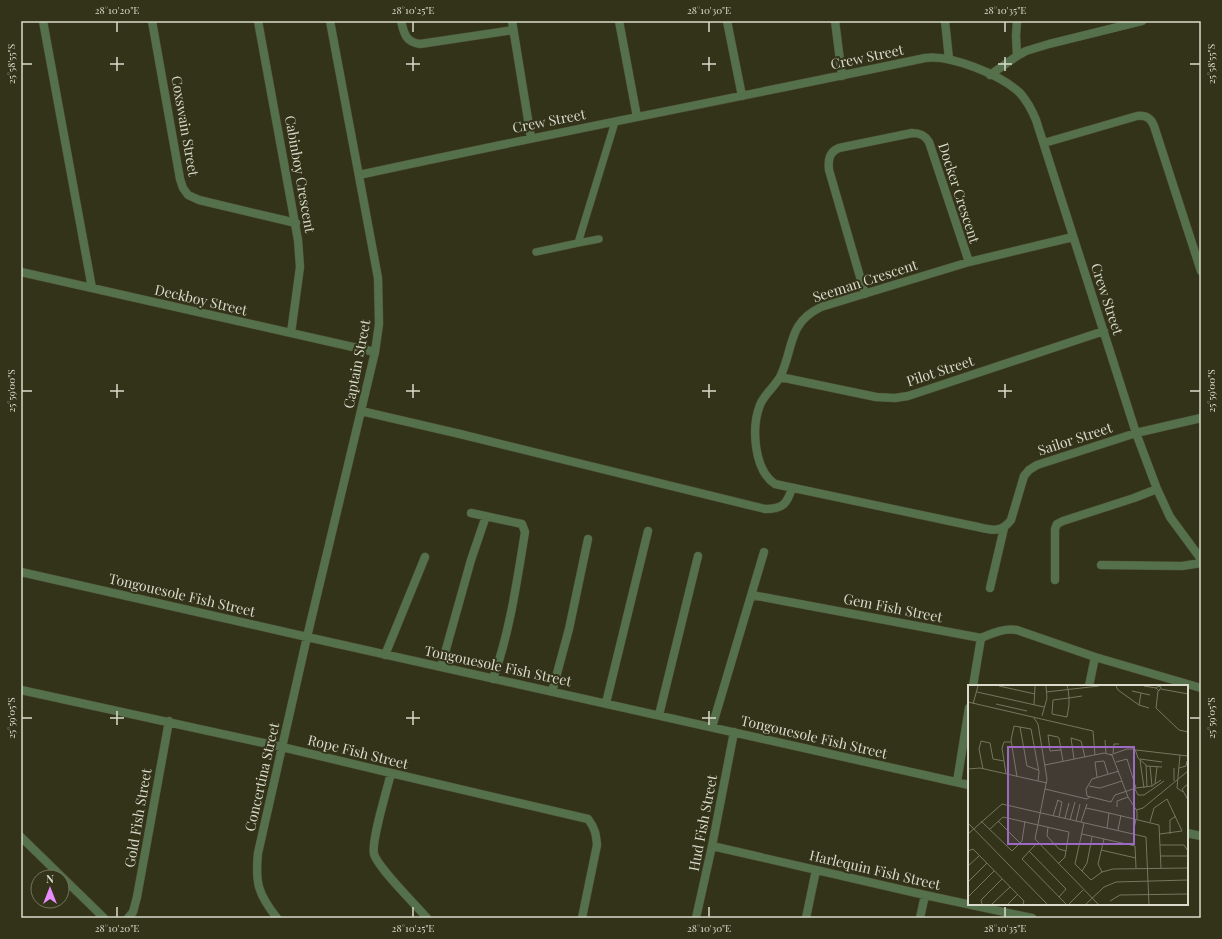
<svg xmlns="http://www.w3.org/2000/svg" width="1222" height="939" font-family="'Playfair Display',serif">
<rect width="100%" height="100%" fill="#33331a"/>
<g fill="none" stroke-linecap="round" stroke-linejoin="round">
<defs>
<path id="lane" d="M 578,243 L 599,239
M 536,252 L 578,243 L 615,122"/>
<path id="street" d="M 43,21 L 92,288
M 152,21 L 180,179 L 183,188 L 188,195 L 199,200 L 296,223
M 258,21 L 298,240 L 300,267 L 291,333
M 401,21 C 404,34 406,42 420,44 L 513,30
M 512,21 L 531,138
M 619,21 L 637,117
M 727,21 L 742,96
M 835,21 L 842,76
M 945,21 L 949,59
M 1017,21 L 1016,36 L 1017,56
M 990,75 L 1017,56 L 1026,51 L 1049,44 L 1142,21
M 1044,143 L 1137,116 C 1146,115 1151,118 1154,126 L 1201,271
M 359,175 C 547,134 736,98 925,58 C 950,54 1001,75 1020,93 C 1027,101 1032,110 1036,120 L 1136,433 L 1157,489 L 1170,517 L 1201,559
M 1073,237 L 969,262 L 821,307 C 788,323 794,346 781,375 C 776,386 764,394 760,405 C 751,428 754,470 775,484 L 973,526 C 988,529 1000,535 1011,520 L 1024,476 L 1029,470 L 1037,465 L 1136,433 L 1201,418
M 21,272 L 375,352
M 865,294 L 829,170 C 828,160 829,152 839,148 L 912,133 C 920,133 925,135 929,142 L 969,262
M 780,377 L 876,397 L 895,398 L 908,396 L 1104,331
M 361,411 L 460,434 L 765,509 C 783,509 787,504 792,488
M 471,513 L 522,524 L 525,532 C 517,581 510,631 493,679
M 1101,565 L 1182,566 L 1201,563
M 21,572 L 307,637 L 969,785
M 1055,580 L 1055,529 L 1057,524 L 1063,521 L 1134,498 L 1157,489
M 990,588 L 1004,528
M 752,595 L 981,638 L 973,686
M 981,638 C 993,633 1004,628 1017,630 L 1095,657 L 1201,688
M 385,655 L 425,557
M 441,667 L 471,560 L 486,516
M 1089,686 L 1095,657
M 21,690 L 282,747 L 391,773 L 588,819 C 595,828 596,834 597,845 L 582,918
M 552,692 L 569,629 L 588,539
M 606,703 L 648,531
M 659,715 L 698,556
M 712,727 L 764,552
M 391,773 C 387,790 371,841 374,854 C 378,868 416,905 427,918
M 957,782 L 969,708
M 1187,833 L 1201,836
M 21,837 L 62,877
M 712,846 L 925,895 L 1032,918
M 62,877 L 104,918
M 128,918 L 133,912 L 137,897 L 169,721
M 277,918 C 258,894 255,883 258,853 L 307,637 L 375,352 L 379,324 L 378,278 L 330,21
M 696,918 L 712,846 L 734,732
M 806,918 L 816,870
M 920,918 L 925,895"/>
</defs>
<use href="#lane" stroke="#4e4e36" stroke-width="8"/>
<use href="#street" stroke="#4e4e36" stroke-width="9"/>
<use href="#lane" stroke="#55714c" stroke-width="7"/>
<use href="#street" stroke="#55714c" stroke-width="8"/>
</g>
<path fill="none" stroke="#dadbcc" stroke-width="1.5" d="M 117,22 L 117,32M 413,22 L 413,32M 709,22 L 709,32M 1005,22 L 1005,32M 117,57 L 117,71M 413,57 L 413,71M 709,57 L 709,71M 1005,57 L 1005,71M 22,64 L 32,64M 110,64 L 124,64M 406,64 L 420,64M 702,64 L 716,64M 998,64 L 1012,64M 1190,64 L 1200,64M 117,384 L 117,398M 413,384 L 413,398M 709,384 L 709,398M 1005,384 L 1005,398M 22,391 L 32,391M 110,391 L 124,391M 406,391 L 420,391M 702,391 L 716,391M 998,391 L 1012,391M 1190,391 L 1200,391M 117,711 L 117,725M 413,711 L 413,725M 709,711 L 709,725M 22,718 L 32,718M 110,718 L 124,718M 406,718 L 420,718M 702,718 L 716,718M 1190,718 L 1200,718M 117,907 L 117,917M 413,907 L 413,917M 709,907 L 709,917M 1005,907 L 1005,917"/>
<g text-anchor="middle" stroke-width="4" stroke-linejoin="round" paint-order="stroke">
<g font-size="14" fill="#dadbcc" stroke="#33331a">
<text transform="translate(867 57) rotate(-12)" y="5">Crew Street</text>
<text transform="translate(549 121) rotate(-11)" y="5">Crew Street</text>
<text transform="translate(185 126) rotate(80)" y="5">Coxswain Street</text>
<text transform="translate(300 174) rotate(80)" y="5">Cabinboy Crescent</text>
<text transform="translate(959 193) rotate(72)" y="5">Docker Crescent</text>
<text transform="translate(865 281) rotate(-18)" y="5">Seeman Crescent</text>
<text transform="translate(1107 299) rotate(72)" y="5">Crew Street</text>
<text transform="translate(201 300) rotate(13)" y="5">Deckboy Street</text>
<text transform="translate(357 364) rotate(-79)" y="5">Captain Street</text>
<text transform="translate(940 371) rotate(-18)" y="5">Pilot Street</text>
<text transform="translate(1075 439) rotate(-18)" y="5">Sailor Street</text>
<text transform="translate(182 595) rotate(13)" y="5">Tongouesole Fish Street</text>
<text transform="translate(893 608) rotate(11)" y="5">Gem Fish Street</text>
<text transform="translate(498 666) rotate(12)" y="5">Tongouesole Fish Street</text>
<text transform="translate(814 737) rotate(13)" y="5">Tongouesole Fish Street</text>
<text transform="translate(358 752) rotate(14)" y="5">Rope Fish Street</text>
<text transform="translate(262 777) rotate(-77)" y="5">Concertina Street</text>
<text transform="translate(138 818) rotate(-80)" y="5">Gold Fish Street</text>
<text transform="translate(703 823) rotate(-79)" y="5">Hud Fish Street</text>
<text transform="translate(875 870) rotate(13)" y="5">Harlequin Fish Street</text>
</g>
</g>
<g transform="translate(968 685)">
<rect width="220" height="220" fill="#33331a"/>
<path fill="none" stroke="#767661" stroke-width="1" d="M 31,1 L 67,9M 99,1 L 100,4 L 101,13 L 101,20 L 99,32 L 84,29 L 85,15 L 101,13 L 114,11M 148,1 L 150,5 L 171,20 L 181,23M 176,1 L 188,3M 190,1 L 193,2 L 191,6 L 188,3 L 191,1M 193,4 L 220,9M 164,6 L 182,10M 190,6 L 188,23 L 211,45 L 220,47M 9,7 L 76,22M 78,7 L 131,1M 0,17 L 125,46 L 127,70M 5,19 L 10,1M 28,19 L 59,26M 66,20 L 67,1M 171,20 L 173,8M 74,31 L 79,13 L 78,1M 66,33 L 70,39 L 79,94 L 67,154 L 130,219M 52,42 L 59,81 L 70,85M 137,55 L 138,68M 93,65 L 82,66 L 80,50 L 90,52 L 91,53 L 93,65 L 95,76M 168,65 L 220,71M 145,68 L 146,59 L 151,59M 142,70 L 159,64 L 167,64 L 170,73 L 178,80 L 179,102M 212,70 L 209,103 L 215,107M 106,74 L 103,53 L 113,56 L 117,72M 172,74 L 194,77M 172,75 L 176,103M 148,77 L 159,74 L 168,103 L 147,110 L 143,117 L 119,111 L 118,104 L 124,94 L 151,86M 77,80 L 136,68 L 144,70 L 160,112 L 169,126 L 169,134M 178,81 L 194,82M 182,81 L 184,101M 211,83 L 218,81 L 219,76M 0,84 L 12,83 L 79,98M 15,84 L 11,64 L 13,56 L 22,58 L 25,74 L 36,76M 38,89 L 34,63 L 36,57 L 43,57M 49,92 L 43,55 L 46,41 L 63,44 L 71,87 L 70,96M 129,92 L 127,77 L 136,76 L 140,89M 206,96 L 206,83M 187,99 L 189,82M 220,99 L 214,104 L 220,115M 121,101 L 132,103 L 154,96M 168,103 L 184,101 L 193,95M 77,104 L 119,114 L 122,112M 167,104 L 170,110 L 176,110 L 196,96M 89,115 L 94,117 L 91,132M 149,122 L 149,116 L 160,112M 118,123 L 141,128 L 139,143M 168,125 L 175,123 L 220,86M 141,128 L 191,140 L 193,183M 85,131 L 90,115M 97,133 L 101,118M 102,135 L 107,117M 13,136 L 44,166 L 54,156 L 57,136M 30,136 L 52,158M 108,136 L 112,119M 113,137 L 119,119M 182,137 L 186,123 L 199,114 L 214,146 L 192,149M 0,138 L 79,219M 116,138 L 107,179 L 123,195 L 134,187 L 145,184 L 220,183M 80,142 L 79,151 L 91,164 L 98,166M 22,144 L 35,132 L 101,147 L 97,172 L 90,179M 150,145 L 153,130M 0,149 L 34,119 L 178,152 L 181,219M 114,149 L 167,161 L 168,183M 165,149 L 168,134M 202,149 L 202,135 L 208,131M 69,158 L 54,174 L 98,219M 192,160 L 216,160 L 220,166M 133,165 L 168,173M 0,166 L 5,164 L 56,216 L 55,219M 61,166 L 98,204 L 91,212M 192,171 L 220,171M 0,181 L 11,171M 114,186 L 119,178 L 124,152M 134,187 L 130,179 L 136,154M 0,197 L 19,178M 0,212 L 26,186M 142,216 L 152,210 L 220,209M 14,219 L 13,215 L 34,194M 24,219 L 42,202M 40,219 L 50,209M 101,219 L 115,205M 118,219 L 136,202 L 148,197 L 220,195"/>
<path fill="#9c69c4" fill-opacity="0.15" stroke="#9c69c4" stroke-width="2" d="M 40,62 L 166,62 L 166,159 L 40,159 Z"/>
<rect width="220" height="220" fill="none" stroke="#dadbcc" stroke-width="2"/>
</g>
<rect width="1222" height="939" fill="none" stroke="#33331a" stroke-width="44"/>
<g transform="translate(50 889)"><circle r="19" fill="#33331a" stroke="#767661"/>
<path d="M0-3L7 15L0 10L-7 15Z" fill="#e98dfe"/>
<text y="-6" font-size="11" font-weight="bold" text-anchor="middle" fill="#dadbcc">N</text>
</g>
<rect x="22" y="22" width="1178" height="895" fill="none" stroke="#dadbcc" stroke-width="1.5"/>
<g font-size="10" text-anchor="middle" fill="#dadbcc">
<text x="117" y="14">28°10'20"E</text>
<text x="413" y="14">28°10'25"E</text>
<text x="709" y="14">28°10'30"E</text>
<text x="1005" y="14">28°10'35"E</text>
<text transform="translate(11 64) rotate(-90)" y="4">25°58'55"S</text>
<text transform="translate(1211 64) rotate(-90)" y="4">25°58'55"S</text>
<text transform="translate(11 391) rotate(-90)" y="4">25°59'00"S</text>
<text transform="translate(1211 391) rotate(-90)" y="4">25°59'00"S</text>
<text transform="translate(11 718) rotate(-90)" y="4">25°59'05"S</text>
<text transform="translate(1211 718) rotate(-90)" y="4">25°59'05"S</text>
<text x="117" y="932">28°10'20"E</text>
<text x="413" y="932">28°10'25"E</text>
<text x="709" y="932">28°10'30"E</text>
<text x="1005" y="932">28°10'35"E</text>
</g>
</svg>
